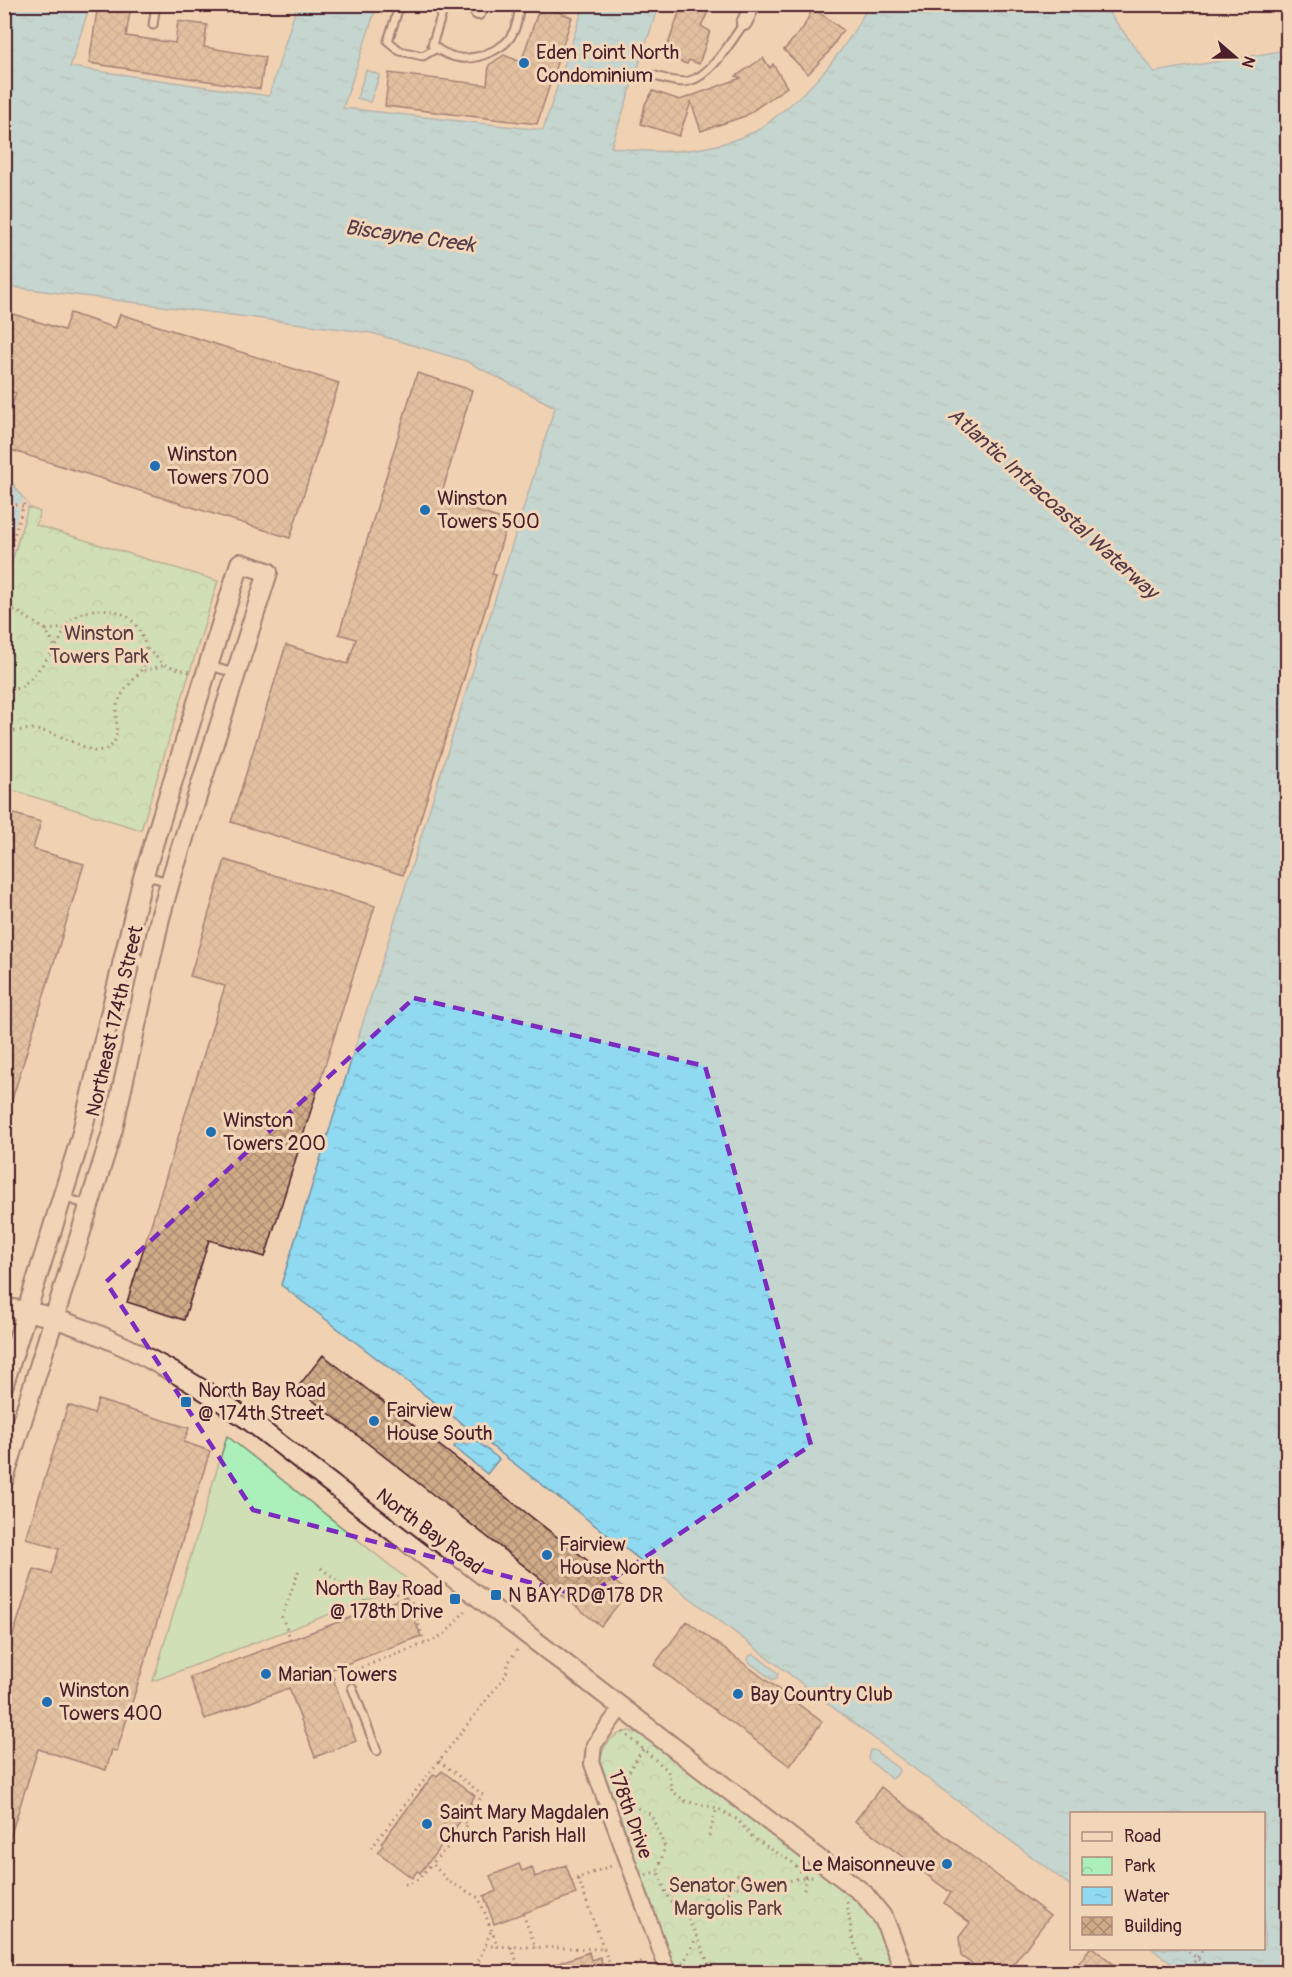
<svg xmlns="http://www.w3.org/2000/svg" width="1292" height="1977" font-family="Pangolin,sans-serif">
<defs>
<pattern id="park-crowns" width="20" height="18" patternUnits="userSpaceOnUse" patternTransform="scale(1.5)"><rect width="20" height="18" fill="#abefba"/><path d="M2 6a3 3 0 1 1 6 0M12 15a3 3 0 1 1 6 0" fill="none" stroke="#95cca0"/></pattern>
<pattern id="water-ripples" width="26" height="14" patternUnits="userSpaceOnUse" patternTransform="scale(1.5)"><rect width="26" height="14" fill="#90daf1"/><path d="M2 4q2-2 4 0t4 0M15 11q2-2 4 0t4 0" fill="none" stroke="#7ebbcf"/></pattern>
<pattern id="building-cross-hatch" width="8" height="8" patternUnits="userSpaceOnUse" patternTransform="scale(1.5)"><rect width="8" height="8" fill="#d0ab88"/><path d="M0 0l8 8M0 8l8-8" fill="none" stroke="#ab8b6f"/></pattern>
</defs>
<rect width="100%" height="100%" fill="#f0d2b2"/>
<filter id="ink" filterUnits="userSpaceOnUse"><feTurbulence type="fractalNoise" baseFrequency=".0167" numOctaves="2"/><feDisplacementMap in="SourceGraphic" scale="12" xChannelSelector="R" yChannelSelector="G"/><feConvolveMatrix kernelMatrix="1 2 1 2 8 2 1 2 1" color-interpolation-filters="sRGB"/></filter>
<g filter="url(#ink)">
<path fill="#abefba" stroke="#7a8772" stroke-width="1.5" d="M 227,1436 L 412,1583 L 153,1681 Z"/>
<path fill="url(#park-crowns)" stroke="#7a8772" stroke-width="1.5" d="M 28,507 L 40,512 L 36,525 L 218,581 L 141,830 L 5,788 L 5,585 Z
M 629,1731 L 642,1734 L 857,1898 L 877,1920 L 898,1972 L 676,1972 L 600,1761 C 603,1745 611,1734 629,1731 Z"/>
<path fill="url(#water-ripples)" stroke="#748fa2" stroke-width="1.5" d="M 13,5 L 90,5 L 70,67 L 269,96 L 297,5 L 377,5 L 343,108 L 543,130 L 584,5 L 659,5 L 611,147 C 659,155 709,153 754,132 C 764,128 772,119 780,113 C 819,83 846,48 869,5 L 1103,5 L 1154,72 L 1287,50 L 1287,1972 L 1183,1972 L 1152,1949 L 1264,1948 L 1264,1814 L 1072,1814 L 1071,1886 L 848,1719 L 281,1285 L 555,407 L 466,361 L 372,333 L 5,286 L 4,32 Z
M 366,70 L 380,75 L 370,102 L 357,98 Z
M 5,473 L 28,505 L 5,579 Z
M 473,1438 L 499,1459 L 487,1474 L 454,1447 L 460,1440 L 467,1446 Z
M 754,1654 L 778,1673 L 777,1678 L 772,1680 L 748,1661 L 749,1656 Z
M 870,1750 L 874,1750 L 899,1769 C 899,1774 896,1777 891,1779 L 868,1759 Z"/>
<path fill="#f0d2b2" d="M 23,498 L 28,505 L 5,579 L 5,558 L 11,537 L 5,535 L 5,531 L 12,533 L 20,508 L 5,503 L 5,500 L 21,505 Z"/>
<path fill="url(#building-cross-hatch)" stroke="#4a1f2b" stroke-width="1.5" d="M 98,4 L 131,6 L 126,36 L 175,43 L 178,21 L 207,25 L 204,47 L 265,57 L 260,89 L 89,63 Z
M 682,4 L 712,4 L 701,26 L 710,31 L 699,64 L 689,60 L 687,64 L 664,56 Z
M 540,6 L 572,17 L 537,124 L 385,106 L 389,73 L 487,85 L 489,65 L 504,55 L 521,62 Z
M 813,8 L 843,30 L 828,53 L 808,74 L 784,50 L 803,28 Z
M 763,58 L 770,68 L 773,64 L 787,87 L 745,116 L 701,131 L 691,102 L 679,136 L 641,124 L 645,104 L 653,91 L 680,100 L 741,78 L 736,76 Z
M 4,311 L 64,330 L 70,313 L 115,328 L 120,314 L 339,383 L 290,538 L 4,448 L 4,429 L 16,393 L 4,389 Z
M 417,373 L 472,390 L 440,500 L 508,521 L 492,574 L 496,575 L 403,875 L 231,822 L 286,645 L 348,664 L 356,639 L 339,634 Z
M 4,811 L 41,822 L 33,849 L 84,864 L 8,1113 L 4,1113 Z
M 225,860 L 375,906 L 265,1257 L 209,1240 L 184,1320 L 127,1302 L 225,986 L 190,976 Z
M 323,1355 L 628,1592 L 601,1626 L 297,1388 Z
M 98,1400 L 189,1428 L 184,1442 L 210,1451 L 117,1751 L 112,1750 L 106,1770 L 38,1749 L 7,1847 L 4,1847 L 4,1664 L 34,1569 L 51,1574 L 59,1549 L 26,1538 L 68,1405 L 94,1414 Z
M 406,1597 L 421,1636 L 330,1670 L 356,1741 L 315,1757 L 289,1688 L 205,1719 L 190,1677 Z
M 687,1621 L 822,1722 L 790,1766 L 654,1665 Z
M 442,1771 L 475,1796 L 470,1803 L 473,1805 L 420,1873 L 417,1871 L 412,1878 L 378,1852 L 383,1845 L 381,1843 L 434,1774 L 437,1776 Z
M 881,1787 L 1050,1916 L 1007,1972 L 983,1972 L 961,1956 L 959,1937 L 970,1923 L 944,1903 L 951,1893 L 855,1821 Z
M 519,1864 L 522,1871 L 532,1867 L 535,1877 L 566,1865 L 576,1894 L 494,1924 L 484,1896 L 496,1891 L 490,1876 Z
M 1090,1948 L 1093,1948 L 1124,1972 L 1072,1972 Z
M 589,1952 L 591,1960 L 600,1957 L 605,1972 L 536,1972 L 536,1971 Z"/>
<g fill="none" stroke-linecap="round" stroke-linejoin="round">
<defs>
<path id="service" d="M 223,4 L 227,8 L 229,4
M 400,4 L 388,41 L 400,51 L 423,56 L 437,48
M 445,4 L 432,45 C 452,61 470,62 493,51 C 499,48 508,42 511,36 C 517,27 519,15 519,4
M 451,4 L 478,12
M 568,4 L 570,5
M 153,25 L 156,4
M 652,75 C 663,78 678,84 689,81 C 711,76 732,40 744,23
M 210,666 L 234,673
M 144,875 L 168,882
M 130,943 L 145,970
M 64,1197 L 87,1205
M 352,1687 L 377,1751"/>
<path id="minor" d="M 478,12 L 481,4
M 744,23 L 753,4
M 621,1708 L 594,1745 L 592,1764 L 668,1972"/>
<path id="tertiary" d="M 13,1309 C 38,1312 63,1321 87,1330 C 147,1354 199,1385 251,1422 L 864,1894 L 884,1919 L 905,1972
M 4,1384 L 80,1140 L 142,881 L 240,563 L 268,572 L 170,882 L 160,918 L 113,1129 L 4,1479"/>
</defs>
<use href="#service" stroke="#4a1f2b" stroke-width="11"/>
<use href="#minor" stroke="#4a1f2b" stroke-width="18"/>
<use href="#tertiary" stroke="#4a1f2b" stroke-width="22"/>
<path stroke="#4a1f2b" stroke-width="3" stroke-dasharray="1.5 4.5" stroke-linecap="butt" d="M 4,501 L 24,507
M 4,533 L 15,536
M 4,568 L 25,501
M 4,603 L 46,630 L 55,647
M 46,630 L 65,628
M 147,649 L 165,665 L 190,672
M 144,671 L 165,665
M 4,692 C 10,690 17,689 22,686 C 34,677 52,653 60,640 C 63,636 63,632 65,628 C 75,610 101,606 118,612 C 129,616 136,623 141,634 C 159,673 126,675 117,706 C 114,718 120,732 114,742 C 110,749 101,751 94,751 L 52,733 L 32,729 L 4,732
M 321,1568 L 368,1605 L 407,1590 L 425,1644
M 291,1640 L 282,1617 L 300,1567
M 333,1678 L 432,1641 L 446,1633 L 465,1611
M 623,1732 L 664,1767 L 668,1771 L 672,1791 L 685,1801 L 717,1808 L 738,1820 L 753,1838 L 792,1862 L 806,1877 L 757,1888 L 733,1887 L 715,1905 L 707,1908 L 677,1909 L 667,1896 L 658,1871 L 665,1847 L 651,1815 C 646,1811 639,1810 635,1806 C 617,1786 630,1767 643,1750
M 439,1761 L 483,1795 L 463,1821 L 468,1824 L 457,1838 L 432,1863 L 448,1881 L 479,1898 L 498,1947
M 709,1836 L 717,1808
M 371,1848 L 506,1675 L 508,1663 L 517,1650
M 646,1875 L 658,1871
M 747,1876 L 748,1888
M 571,1881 L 578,1878
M 405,1884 C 416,1885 425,1871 432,1863
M 733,1887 L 740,1870
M 804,1890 L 806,1877 L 813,1877
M 704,1891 L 707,1908 L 710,1913
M 847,1902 L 852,1937 L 865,1972
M 682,1909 L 697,1936 L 712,1972
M 523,1914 L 536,1948
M 485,1946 L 604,1949 L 578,1878 L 611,1866
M 511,1947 L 521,1972
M 1184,1948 L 1215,1972
M 604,1949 L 612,1972
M 683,1964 L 697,1936
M 474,1972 L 491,1931
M 618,1972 L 646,1961
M 1187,1972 L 1204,1948"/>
<use href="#service" stroke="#f2d6b9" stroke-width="7"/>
<use href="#minor" stroke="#f2d6b9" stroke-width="14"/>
<use href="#tertiary" stroke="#f2d6b9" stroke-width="18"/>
</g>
</g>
<path d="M0 0H1292V1977H0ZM 414,998 L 705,1066 L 811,1445 L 586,1597 L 253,1510 L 106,1282 Z" fill="#f0d2b2" fill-opacity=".55" fill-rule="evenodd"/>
<path fill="none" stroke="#7b2cbf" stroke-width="4.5" stroke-dasharray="12 8" stroke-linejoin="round" d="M 414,998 L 705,1066 L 811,1445 L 586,1597 L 253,1510 L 106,1282 Z"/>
<g fill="#1f6fb2" stroke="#f2d6b9" stroke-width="2">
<circle cx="524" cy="63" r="6"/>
<circle cx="155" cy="466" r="6"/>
<circle cx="425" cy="510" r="6"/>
<circle cx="211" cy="1132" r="6"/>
<rect x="180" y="1396" width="12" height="12" rx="3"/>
<circle cx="374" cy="1421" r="6"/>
<circle cx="547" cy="1555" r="6"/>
<rect x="490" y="1589" width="12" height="12" rx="3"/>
<rect x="449" y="1593" width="12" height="12" rx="3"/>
<circle cx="266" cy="1674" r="6"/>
<circle cx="738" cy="1694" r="6"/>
<circle cx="47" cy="1702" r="6"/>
<circle cx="427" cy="1824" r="6"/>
<circle cx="947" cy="1864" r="6"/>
</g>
<g text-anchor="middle" stroke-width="6" stroke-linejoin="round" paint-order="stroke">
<g font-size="20" fill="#4a1f2b" stroke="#f2d6b9" text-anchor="start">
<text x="536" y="59">Eden Point North<tspan x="536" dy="23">Condominium</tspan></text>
<text x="167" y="461">Winston<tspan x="167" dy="23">Towers 700</tspan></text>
<text x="437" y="505">Winston<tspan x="437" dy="23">Towers 500</tspan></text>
<text x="223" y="1127">Winston<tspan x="223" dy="23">Towers 200</tspan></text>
<text x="198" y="1397">North Bay Road<tspan x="198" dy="23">@ 174th Street</tspan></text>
<text x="386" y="1417">Fairview<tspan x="386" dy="23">House South</tspan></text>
<text x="559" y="1551">Fairview<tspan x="559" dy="23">House North</tspan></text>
<text x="443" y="1595" text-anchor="end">North Bay Road<tspan x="443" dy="23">@ 178th Drive</tspan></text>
<text x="508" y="1602">N BAY RD@178 DR</text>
<text x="278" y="1681">Marian Towers</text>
<text x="59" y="1697">Winston<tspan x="59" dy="23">Towers 400</tspan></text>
<text x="750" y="1701">Bay Country Club</text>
<text x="439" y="1819">Saint Mary Magdalen<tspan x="439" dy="23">Church Parish Hall</tspan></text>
<text x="935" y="1871" text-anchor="end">Le Maisonneuve</text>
</g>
<g font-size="20" fill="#593e40" stroke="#f2d6b9">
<text x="99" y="640">Winston<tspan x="99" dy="23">Towers Park</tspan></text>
<text x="728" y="1892">Senator Gwen<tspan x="728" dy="23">Margolis Park</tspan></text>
</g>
<g font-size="20" fill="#4a1f2b" stroke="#f2d6b9">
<text transform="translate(114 1021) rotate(-77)" y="7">Northeast 174th Street</text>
<text transform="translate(430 1531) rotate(37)" y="7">North Bay Road</text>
<text transform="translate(631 1814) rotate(70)" y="7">178th Drive</text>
</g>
<g font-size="21" font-style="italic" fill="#543b49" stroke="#f2d6b9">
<text transform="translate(410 236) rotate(8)" y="7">Biscayne Creek</text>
<text transform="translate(1053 503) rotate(42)" y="7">Atlantic Intracoastal Waterway</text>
</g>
</g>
<rect width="1292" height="1977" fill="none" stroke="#f2d6b9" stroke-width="24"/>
<rect x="12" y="12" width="1268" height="1953" fill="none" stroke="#4a1f2b" stroke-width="2" filter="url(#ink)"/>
<rect x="1070" y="1812" width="195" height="138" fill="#f2d6b9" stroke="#af8d80" stroke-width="1.5"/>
<rect x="1082" y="1832" width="30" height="9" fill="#f2d6b9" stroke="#af8d80" stroke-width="1.5"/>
<text x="1124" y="1842" font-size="18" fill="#4a1f2b">Road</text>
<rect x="1082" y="1857" width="30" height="18" fill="url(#park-crowns)" stroke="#af8d80" stroke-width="1.5"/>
<text x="1124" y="1872" font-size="18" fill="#4a1f2b">Park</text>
<rect x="1082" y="1887" width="30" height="18" fill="url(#water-ripples)" stroke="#af8d80" stroke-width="1.5"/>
<text x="1124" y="1902" font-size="18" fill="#4a1f2b">Water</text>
<rect x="1082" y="1917" width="30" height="18" fill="url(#building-cross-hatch)" stroke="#af8d80" stroke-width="1.5"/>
<text x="1124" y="1932" font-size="18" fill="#4a1f2b">Building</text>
<g transform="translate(1235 57) rotate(110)" stroke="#f2d6b9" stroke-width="4.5" paint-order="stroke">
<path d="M0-4.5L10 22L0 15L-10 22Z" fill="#4a1f2b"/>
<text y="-9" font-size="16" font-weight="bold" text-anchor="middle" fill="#4a1f2b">N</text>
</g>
</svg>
